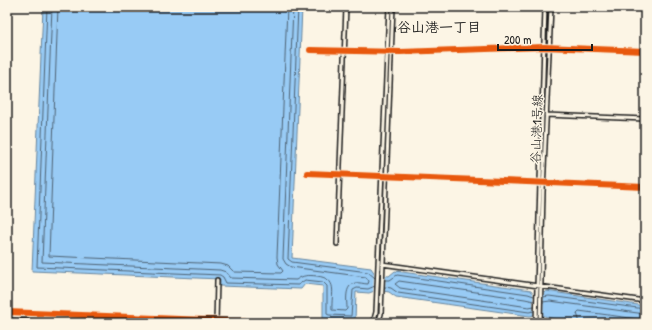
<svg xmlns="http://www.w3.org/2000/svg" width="652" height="330" font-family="'Patrick Hand','Klee One',sans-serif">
<rect width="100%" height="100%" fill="#fcf5e5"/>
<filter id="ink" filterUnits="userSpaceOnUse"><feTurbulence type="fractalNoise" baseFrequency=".025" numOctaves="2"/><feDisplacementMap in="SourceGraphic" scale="8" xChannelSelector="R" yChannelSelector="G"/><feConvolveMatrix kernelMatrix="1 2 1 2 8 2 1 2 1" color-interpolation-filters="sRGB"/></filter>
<g filter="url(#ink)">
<path fill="#98cbf5" stroke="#66859e" d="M 43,7 L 302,7 L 292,258 L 371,268 L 375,274 L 389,276 L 395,271 L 531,290 L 532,292 L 545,293 L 546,291 L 645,306 L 645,323 C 619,323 581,326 557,320 C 546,317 542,313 530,316 L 396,297 L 389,292 L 377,290 L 369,293 L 356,292 L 355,320 L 323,319 L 323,286 L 305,284 L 301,289 L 220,286 L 220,279 L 32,271 Z"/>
<path fill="#fcf5e5" d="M 374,270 L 376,272 L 386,274 L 385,293 L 377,292 L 373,294 Z
M 533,291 L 544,293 L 543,317 L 533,316 Z"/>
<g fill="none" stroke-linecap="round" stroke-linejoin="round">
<path stroke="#4e6273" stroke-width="1" d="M 47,7 L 37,267 L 220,275 L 223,277 L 226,283 L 298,285 L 305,280 L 323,282 L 327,286 L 327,314 L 329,315 L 351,316 L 353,290 L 357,288 L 368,289 L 375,286
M 52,7 L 42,262 L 220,270 L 226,272 L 231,278 L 296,280 C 303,275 308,275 317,276 C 339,279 331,293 332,310 L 345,311 L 347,309 C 347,301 344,286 355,283 C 359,282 364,284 368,284 L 369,281 L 366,277 L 291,267 L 286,264 L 283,259 L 293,7
M 58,7 L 49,256 L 221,264 L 228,266 L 234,272 L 281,273 L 283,271 L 278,264 L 277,257 L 287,7
M 298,7 L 288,259 L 292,262 L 368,272 L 375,278
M 385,280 L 390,280 L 397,275 L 528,294 L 534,296
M 385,287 L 391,288 L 398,293 L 529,312 L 534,311
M 543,297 L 549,296 L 645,309
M 543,302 L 550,301 L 645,314
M 534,306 L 529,307 L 400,288 L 395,284 L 399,281 L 525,299 L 534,301
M 580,323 L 577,313 L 579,311 L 645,320"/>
<defs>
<path id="minor" d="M 310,50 L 400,52 L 544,47 L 645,51
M 546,115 L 645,119
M 307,173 L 645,187
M 337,244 L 346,7
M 382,264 L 645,301
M 7,312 L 277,323
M 7,316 L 174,323
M 216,323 L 217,280
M 373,323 L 376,312 L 389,7
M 378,323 L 381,314 L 393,7
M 536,323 L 545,7
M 540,323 L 543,192 L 551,7"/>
</defs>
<use href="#minor" stroke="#1c1c1c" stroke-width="6"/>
<use href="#minor" stroke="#fcf5e5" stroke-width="3"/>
<defs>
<path id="cycleway" d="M 310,50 L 400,52 L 544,47 L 645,51
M 307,173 L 645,187
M 7,312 L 277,323"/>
</defs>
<use href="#cycleway" stroke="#fcf5e5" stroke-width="8"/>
<use href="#cycleway" stroke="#e8590c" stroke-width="6"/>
</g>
</g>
<g text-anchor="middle" stroke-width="3" stroke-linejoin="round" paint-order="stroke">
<g font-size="13" fill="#1c1c1c" stroke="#fcf5e5">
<text transform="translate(536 129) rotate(-88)" y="5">谷山港1号線</text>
</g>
<g font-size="14" font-weight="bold" fill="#1c1c1c" stroke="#fcf5e5">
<text x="439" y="32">谷山港一丁目</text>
</g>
</g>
<rect width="652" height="330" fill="none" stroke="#fcf5e5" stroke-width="24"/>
<rect x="12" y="12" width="628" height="306" fill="none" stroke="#1c1c1c" stroke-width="1.5" filter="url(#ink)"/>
<path d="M498 44v6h94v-6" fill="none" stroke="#1c1c1c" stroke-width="2"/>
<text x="504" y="44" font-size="12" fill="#1c1c1c" stroke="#fcf5e5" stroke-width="3" paint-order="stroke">200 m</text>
</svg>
